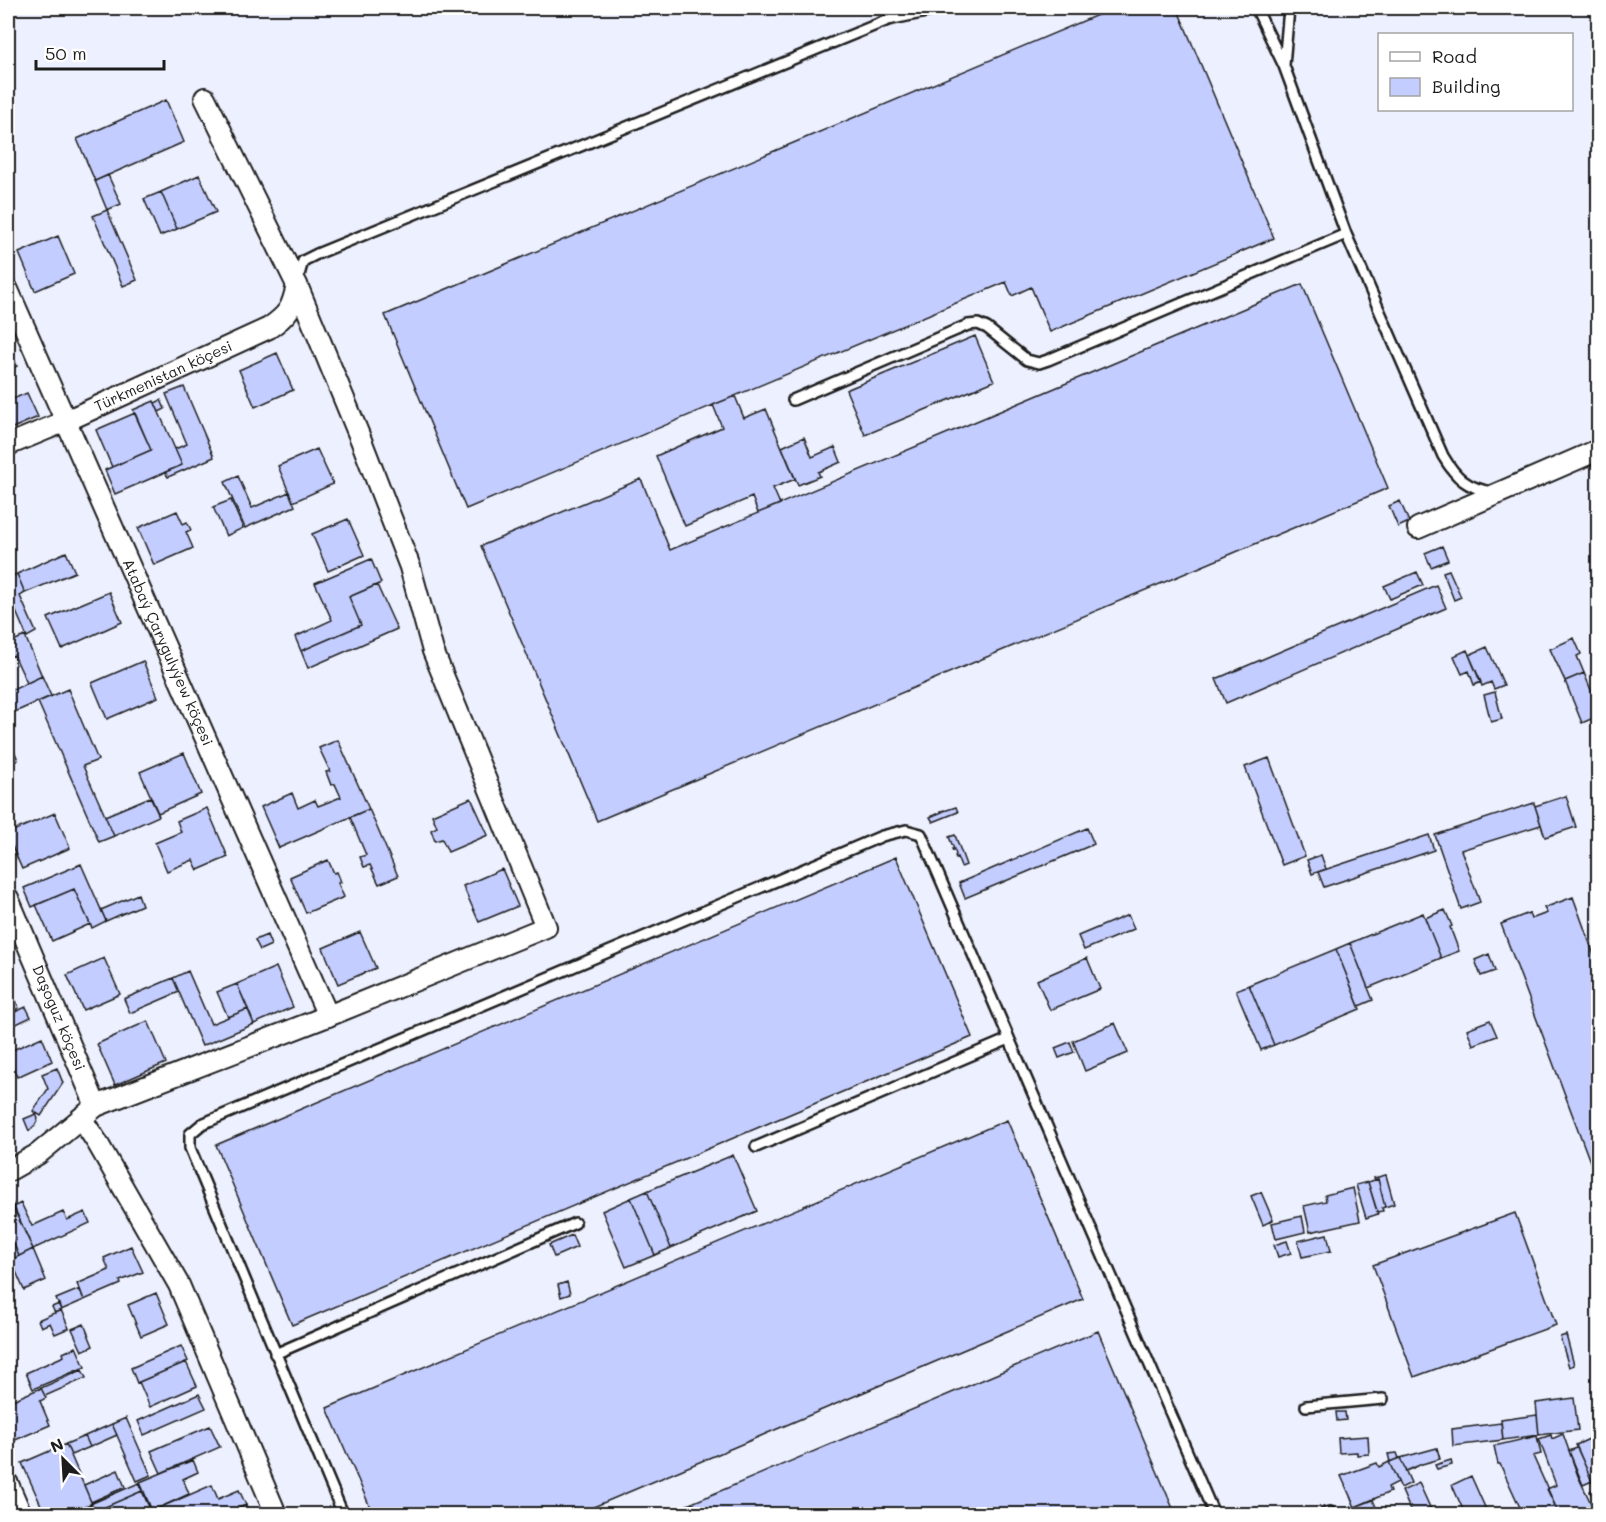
<svg xmlns="http://www.w3.org/2000/svg" width="1606" height="1522" font-family="Mali,sans-serif">
<rect width="100%" height="100%" fill="#edf0ff"/>
<filter id="ink" filterUnits="userSpaceOnUse"><feTurbulence type="fractalNoise" baseFrequency=".0167" numOctaves="2"/><feDisplacementMap in="SourceGraphic" scale="12" xChannelSelector="R" yChannelSelector="G"/><feConvolveMatrix kernelMatrix="1 2 1 2 8 2 1 2 1" color-interpolation-filters="sRGB"/></filter>
<g filter="url(#ink)">
<path fill="#c3cdff" stroke="#1c1c1c" stroke-width="1.5" d="M 1114,8 L 1177,8 L 1274,238 L 1050,332 L 1031,287 L 1012,296 L 1006,282 L 466,509 L 385,315 Z
M 166,100 L 184,142 L 95,181 L 77,139 Z
M 108,175 L 121,204 L 107,210 L 95,181 Z
M 199,175 L 216,212 L 177,229 L 161,192 Z
M 161,192 L 177,229 L 160,236 L 144,199 Z
M 107,210 L 137,280 L 123,286 L 93,216 Z
M 58,236 L 74,274 L 35,291 L 19,253 Z
M 1302,284 L 1388,488 L 597,821 L 481,546 L 641,479 L 670,550 Z
M 975,336 L 994,381 L 865,435 L 846,390 Z
M 8,344 L 17,366 L 8,370 Z
M 277,353 L 293,390 L 255,407 L 239,370 Z
M 184,387 L 214,457 L 168,477 L 165,472 L 182,465 L 175,449 L 187,444 L 166,394 Z
M 27,393 L 38,417 L 8,430 L 8,401 Z
M 735,396 L 744,418 L 766,409 L 795,479 L 773,488 L 780,504 L 758,513 L 752,497 L 685,526 L 656,456 L 722,427 L 713,405 Z
M 161,400 L 165,409 L 159,412 L 155,403 Z
M 154,401 L 182,465 L 115,494 L 105,470 L 151,450 L 133,410 Z
M 135,413 L 151,450 L 112,467 L 96,430 Z
M 804,437 L 812,457 L 835,447 L 841,462 L 818,472 L 820,476 L 798,485 L 782,447 Z
M 317,449 L 333,484 L 293,502 L 278,466 Z
M 238,476 L 252,508 L 289,492 L 295,506 L 245,528 L 225,482 Z
M 231,500 L 243,528 L 226,536 L 213,507 Z
M 1400,501 L 1409,522 L 1398,527 L 1389,506 Z
M 177,511 L 183,524 L 187,522 L 191,530 L 186,532 L 193,548 L 154,565 L 138,528 Z
M 348,519 L 364,555 L 328,571 L 312,534 Z
M 1442,546 L 1448,560 L 1431,567 L 1425,553 Z
M 66,552 L 75,572 L 25,593 L 17,574 Z
M 371,559 L 381,583 L 349,597 L 361,625 L 301,651 L 295,637 L 332,620 L 315,583 Z
M 8,567 L 12,576 L 17,574 L 25,593 L 20,596 L 36,632 L 27,637 L 8,593 Z
M 1449,570 L 1461,597 L 1454,600 L 1443,572 Z
M 1417,572 L 1423,585 L 1390,599 L 1384,586 Z
M 377,585 L 397,629 L 308,668 L 301,651 L 361,625 L 349,597 Z
M 1436,585 L 1446,608 L 1226,703 L 1216,679 Z
M 109,592 L 122,622 L 62,649 L 48,618 Z
M 25,636 L 42,676 L 27,683 L 14,655 L 8,658 L 8,643 Z
M 1574,638 L 1581,654 L 1577,656 L 1584,673 L 1565,681 L 1550,649 Z
M 1487,647 L 1504,685 L 1494,689 L 1491,682 L 1482,686 L 1469,655 Z
M 1467,650 L 1481,682 L 1474,685 L 1469,671 L 1462,674 L 1454,656 Z
M 143,661 L 158,697 L 107,719 L 92,683 Z
M 1584,673 L 1598,707 L 1598,716 L 1582,723 L 1565,681 Z
M 42,676 L 51,696 L 8,715 L 8,692 Z
M 68,689 L 98,760 L 83,766 L 114,836 L 99,842 L 38,702 Z
M 1495,692 L 1502,719 L 1491,722 L 1484,695 Z
M 8,736 L 18,760 L 8,765 Z
M 338,740 L 369,809 L 279,848 L 261,807 L 292,793 L 298,808 L 315,800 L 318,806 L 341,797 L 335,784 L 331,785 L 326,772 L 330,771 L 319,748 Z
M 184,753 L 201,794 L 158,813 L 140,772 Z
M 1269,758 L 1305,856 L 1282,865 L 1245,767 Z
M 1566,796 L 1576,827 L 1545,837 L 1535,806 Z
M 150,797 L 159,816 L 114,836 L 105,816 Z
M 471,798 L 488,835 L 448,852 L 442,839 L 435,841 L 431,830 L 437,827 L 432,815 Z
M 1534,803 L 1541,825 L 1461,850 L 1480,902 L 1461,909 L 1435,835 Z
M 956,807 L 958,812 L 933,822 L 930,817 L 942,812 L 941,811 L 944,810 L 944,811 Z
M 207,808 L 228,857 L 198,870 L 193,860 L 167,871 L 155,843 L 181,832 L 177,821 Z
M 369,809 L 398,876 L 379,884 L 370,865 L 364,867 L 360,857 L 366,855 L 350,817 Z
M 55,813 L 70,848 L 22,869 L 8,837 L 8,833 Z
M 1598,827 L 1598,834 L 1595,836 L 1592,830 Z
M 1087,828 L 1094,844 L 965,898 L 959,883 Z
M 955,835 L 966,865 L 961,867 L 957,857 L 956,858 L 955,856 L 956,855 L 955,851 L 953,851 L 952,849 L 954,849 L 949,837 Z
M 1429,835 L 1434,850 L 1324,887 L 1318,872 Z
M 1321,855 L 1326,869 L 1312,874 L 1307,860 Z
M 896,857 L 972,1037 L 292,1325 L 216,1145 Z
M 328,860 L 334,873 L 337,872 L 341,882 L 338,883 L 344,897 L 306,913 L 290,877 Z
M 81,864 L 106,921 L 92,928 L 74,889 L 32,907 L 24,888 Z
M 502,869 L 518,906 L 479,922 L 463,886 Z
M 74,889 L 90,924 L 52,941 L 36,905 Z
M 138,894 L 142,905 L 106,921 L 101,910 Z
M 1573,897 L 1598,966 L 1598,1183 L 1501,924 L 1529,913 L 1531,919 L 1547,913 L 1544,908 Z
M 1445,910 L 1452,926 L 1450,927 L 1459,951 L 1441,958 L 1425,918 Z
M 1423,913 L 1441,958 L 1368,988 L 1350,943 Z
M 1128,915 L 1134,929 L 1084,950 L 1078,936 Z
M 360,932 L 376,968 L 338,984 L 323,948 Z
M 267,935 L 271,945 L 260,950 L 255,940 Z
M 1350,943 L 1373,1000 L 1359,1006 L 1336,949 Z
M 1336,949 L 1360,1009 L 1274,1045 L 1249,985 Z
M 1489,954 L 1495,971 L 1481,976 L 1475,960 Z
M 104,958 L 120,994 L 83,1010 L 67,975 Z
M 1087,958 L 1100,989 L 1050,1010 L 1037,980 Z
M 276,967 L 293,1007 L 254,1024 L 237,984 Z
M 188,971 L 211,1024 L 248,1009 L 254,1024 L 202,1046 L 173,978 Z
M 173,978 L 179,992 L 130,1013 L 124,999 Z
M 237,984 L 248,1009 L 228,1017 L 217,992 Z
M 1249,985 L 1274,1045 L 1261,1050 L 1236,990 Z
M 16,1001 L 19,1008 L 8,1014 L 8,1005 Z
M 26,1007 L 31,1017 L 8,1028 L 8,1015 Z
M 1490,1020 L 1497,1036 L 1473,1045 L 1467,1029 Z
M 148,1021 L 166,1063 L 115,1085 L 97,1044 Z
M 1115,1023 L 1128,1053 L 1085,1071 L 1073,1041 Z
M 42,1037 L 52,1061 L 17,1077 L 8,1056 L 8,1052 Z
M 1070,1042 L 1074,1052 L 1059,1058 L 1055,1048 Z
M 57,1068 L 63,1083 L 41,1116 L 33,1111 L 48,1089 L 42,1074 Z
M 36,1114 L 38,1119 L 35,1125 L 29,1131 L 24,1119 Z
M 1007,1120 L 1083,1299 L 577,1514 L 373,1514 L 327,1408 Z
M 733,1155 L 757,1211 L 671,1248 L 647,1191 Z
M 1386,1175 L 1394,1204 L 1385,1207 L 1378,1179 L 1375,1180 L 1374,1178 Z
M 1378,1179 L 1385,1207 L 1382,1208 L 1383,1211 L 1377,1212 L 1368,1182 Z
M 1368,1182 L 1378,1214 L 1366,1218 L 1356,1185 Z
M 1353,1188 L 1360,1221 L 1310,1232 L 1304,1206 L 1326,1201 L 1325,1195 Z
M 647,1191 L 671,1248 L 655,1255 L 631,1198 Z
M 1261,1192 L 1273,1220 L 1263,1225 L 1251,1196 Z
M 8,1194 L 33,1249 L 19,1256 L 8,1230 Z
M 631,1198 L 655,1255 L 626,1267 L 602,1211 Z
M 21,1203 L 32,1226 L 63,1212 L 67,1220 L 85,1212 L 90,1223 L 33,1249 L 13,1207 Z
M 1515,1213 L 1556,1325 L 1414,1377 L 1373,1265 Z
M 1302,1216 L 1305,1232 L 1276,1239 L 1272,1223 Z
M 1327,1234 L 1331,1251 L 1302,1257 L 1298,1241 Z
M 572,1235 L 577,1247 L 554,1257 L 549,1245 Z
M 1287,1241 L 1291,1253 L 1278,1257 L 1274,1245 Z
M 13,1242 L 19,1256 L 8,1261 L 8,1245 Z
M 131,1246 L 143,1272 L 120,1281 L 121,1284 L 84,1300 L 77,1284 L 109,1270 L 104,1258 Z
M 33,1249 L 46,1280 L 24,1290 L 11,1260 Z
M 11,1260 L 15,1269 L 8,1272 L 8,1261 Z
M 567,1282 L 570,1294 L 561,1297 L 558,1285 Z
M 80,1289 L 84,1300 L 61,1310 L 56,1299 Z
M 156,1293 L 169,1324 L 141,1336 L 128,1305 Z
M 59,1304 L 61,1310 L 55,1313 L 52,1307 Z
M 61,1310 L 69,1328 L 55,1334 L 50,1323 L 41,1327 L 38,1320 Z
M 84,1324 L 93,1346 L 82,1351 L 72,1329 Z
M 1098,1331 L 1174,1511 L 1165,1514 L 666,1514 Z
M 1566,1335 L 1574,1365 L 1569,1367 L 1560,1337 Z
M 181,1346 L 188,1361 L 137,1383 L 131,1368 Z
M 76,1347 L 85,1367 L 33,1389 L 26,1373 L 64,1356 L 63,1353 Z
M 186,1362 L 197,1386 L 150,1407 L 139,1382 Z
M 82,1370 L 86,1378 L 45,1396 L 41,1388 Z
M 41,1388 L 46,1398 L 40,1401 L 50,1425 L 13,1441 L 8,1429 L 8,1402 Z
M 199,1394 L 206,1408 L 144,1435 L 138,1421 Z
M 1574,1398 L 1578,1430 L 1539,1435 L 1536,1403 Z
M 1336,1412 L 1345,1412 L 1346,1420 L 1337,1421 Z
M 1537,1415 L 1539,1435 L 1503,1440 L 1501,1420 Z
M 126,1418 L 151,1475 L 137,1481 L 112,1424 Z
M 1501,1423 L 1503,1440 L 1453,1446 L 1452,1429 Z
M 112,1424 L 117,1435 L 90,1447 L 85,1436 Z
M 210,1426 L 220,1447 L 161,1473 L 151,1451 Z
M 1563,1434 L 1578,1476 L 1596,1514 L 1559,1514 L 1547,1489 L 1556,1485 L 1539,1439 L 1551,1435 L 1552,1439 Z
M 1598,1435 L 1598,1487 L 1595,1488 L 1576,1445 Z
M 85,1436 L 90,1447 L 71,1455 L 66,1444 Z
M 1368,1436 L 1369,1454 L 1357,1455 L 1357,1452 L 1339,1453 L 1338,1438 Z
M 1537,1436 L 1541,1454 L 1533,1456 L 1559,1514 L 1523,1514 L 1500,1464 L 1498,1464 L 1494,1446 Z
M 66,1444 L 92,1504 L 67,1514 L 45,1514 L 22,1463 Z
M 1437,1448 L 1440,1459 L 1422,1464 L 1406,1471 L 1400,1458 Z
M 1577,1448 L 1592,1481 L 1583,1485 L 1569,1451 Z
M 1397,1453 L 1399,1458 L 1390,1462 L 1388,1454 Z
M 1400,1458 L 1411,1483 L 1401,1488 L 1389,1462 Z
M 193,1460 L 198,1472 L 183,1479 L 189,1494 L 152,1511 L 140,1482 Z
M 1451,1460 L 1452,1465 L 1437,1469 L 1435,1465 Z
M 1389,1462 L 1398,1482 L 1388,1487 L 1390,1492 L 1355,1507 L 1341,1476 L 1377,1463 L 1379,1467 Z
M 118,1470 L 125,1487 L 91,1502 L 84,1485 Z
M 1471,1476 L 1488,1514 L 1465,1514 L 1452,1485 Z
M 139,1483 L 142,1491 L 89,1514 L 67,1514 Z
M 1419,1483 L 1433,1514 L 1412,1514 L 1402,1491 Z
M 212,1485 L 218,1499 L 239,1490 L 246,1505 L 223,1514 L 154,1514 L 152,1511 Z
M 1598,1487 L 1598,1511 L 1590,1491 Z
M 142,1491 L 152,1514 L 89,1514 Z
M 1373,1500 L 1379,1514 L 1358,1514 L 1355,1507 Z
M 246,1505 L 250,1514 L 223,1514 Z"/>
<g fill="none" stroke-linecap="round" stroke-linejoin="round">
<defs>
<path id="service" d="M 1256,8 L 1284,66 L 1346,234 L 1443,456 C 1456,478 1467,488 1492,492
M 1284,65 L 1289,8
M 297,282 L 303,261 L 317,254 L 888,20 L 946,8
M 793,400 L 968,325 L 978,324 L 987,328 L 1027,360 L 1039,363 L 1048,360 L 1346,234
M 756,1147 L 1009,1039
M 275,1354 L 575,1223
M 1306,1406 L 1383,1399
M 343,1514 L 190,1148 L 190,1134 L 202,1124 L 882,836 L 906,830 L 921,834 L 1214,1514
M 1324,1514 L 1330,1512"/>
<g id="minor">
<path id="s1" d="M 8,290 L 328,1016"/>
<path id="s2" d="M 8,445 L 66,421 L 269,328 C 289,314 292,308 297,285"/>
<path d="M 1418,528 L 1598,450"/>
<path id="s3" d="M 8,898 L 96,1106"/>
<path d="M 81,1118 L 97,1142 L 179,1285 L 276,1514"/>
<path d="M 8,1171 L 38,1154 L 96,1106 L 328,1016 L 546,927 L 433,651 L 410,567 L 361,440 L 297,285 L 205,98"/>
<path d="M 8,1484 L 21,1514"/>
</g>
</defs>
<use href="#service" stroke="#1c1c1c" stroke-width="14"/>
<use href="#minor" stroke="#1c1c1c" stroke-width="24"/>
<use href="#service" stroke="#fff" stroke-width="9"/>
<use href="#minor" stroke="#fff" stroke-width="20"/>
</g>
</g>
<g text-anchor="middle" stroke-width="4.5" stroke-linejoin="round" paint-order="stroke">
<g font-size="15" fill="#1c1c1c" stroke="#fff">
<text dy="5" stroke="none"><textPath href="#s2" startOffset="170">Türkmenistan köçesi</textPath></text>
<text dy="5" stroke="none"><textPath href="#s1" startOffset="396">Atabaý Çarygulyýew köçesi</textPath></text>
<text dy="5" stroke="none"><textPath href="#s3" startOffset="130">Daşoguz köçesi</textPath></text>
</g>
</g>
<rect width="1606" height="1522" fill="none" stroke="#fff" stroke-width="30"/>
<rect x="15" y="15" width="1576" height="1492" fill="none" stroke="#1c1c1c" stroke-width="2" filter="url(#ink)"/>
<rect x="1378" y="33" width="195" height="78" fill="#ffffff" stroke="#a4a4a4" stroke-width="1.5"/>
<rect x="1390" y="52" width="30" height="9" fill="#ffffff" stroke="#a4a4a4" stroke-width="1.5"/>
<text x="1432" y="63" font-size="18" fill="#1c1c1c">Road</text>
<rect x="1390" y="78" width="30" height="18" fill="#c3cdff" stroke="#a4a4a4" stroke-width="1.5"/>
<text x="1432" y="93" font-size="18" fill="#1c1c1c">Building</text>
<g transform="translate(63 1459) rotate(336)" stroke="#ffffff" stroke-width="4.5" paint-order="stroke">
<path d="M0-4.5L10 22L0 15L-10 22Z" fill="#1c1c1c"/>
<text y="-9" font-size="16" font-weight="bold" text-anchor="middle" fill="#1c1c1c">N</text>
</g>
<path d="M36 60v9h128v-9" fill="none" stroke="#1c1c1c" stroke-width="3"/>
<text x="45" y="60" font-size="18" fill="#1c1c1c" stroke="#ffffff" stroke-width="4.5" paint-order="stroke">50 m</text>
</svg>
